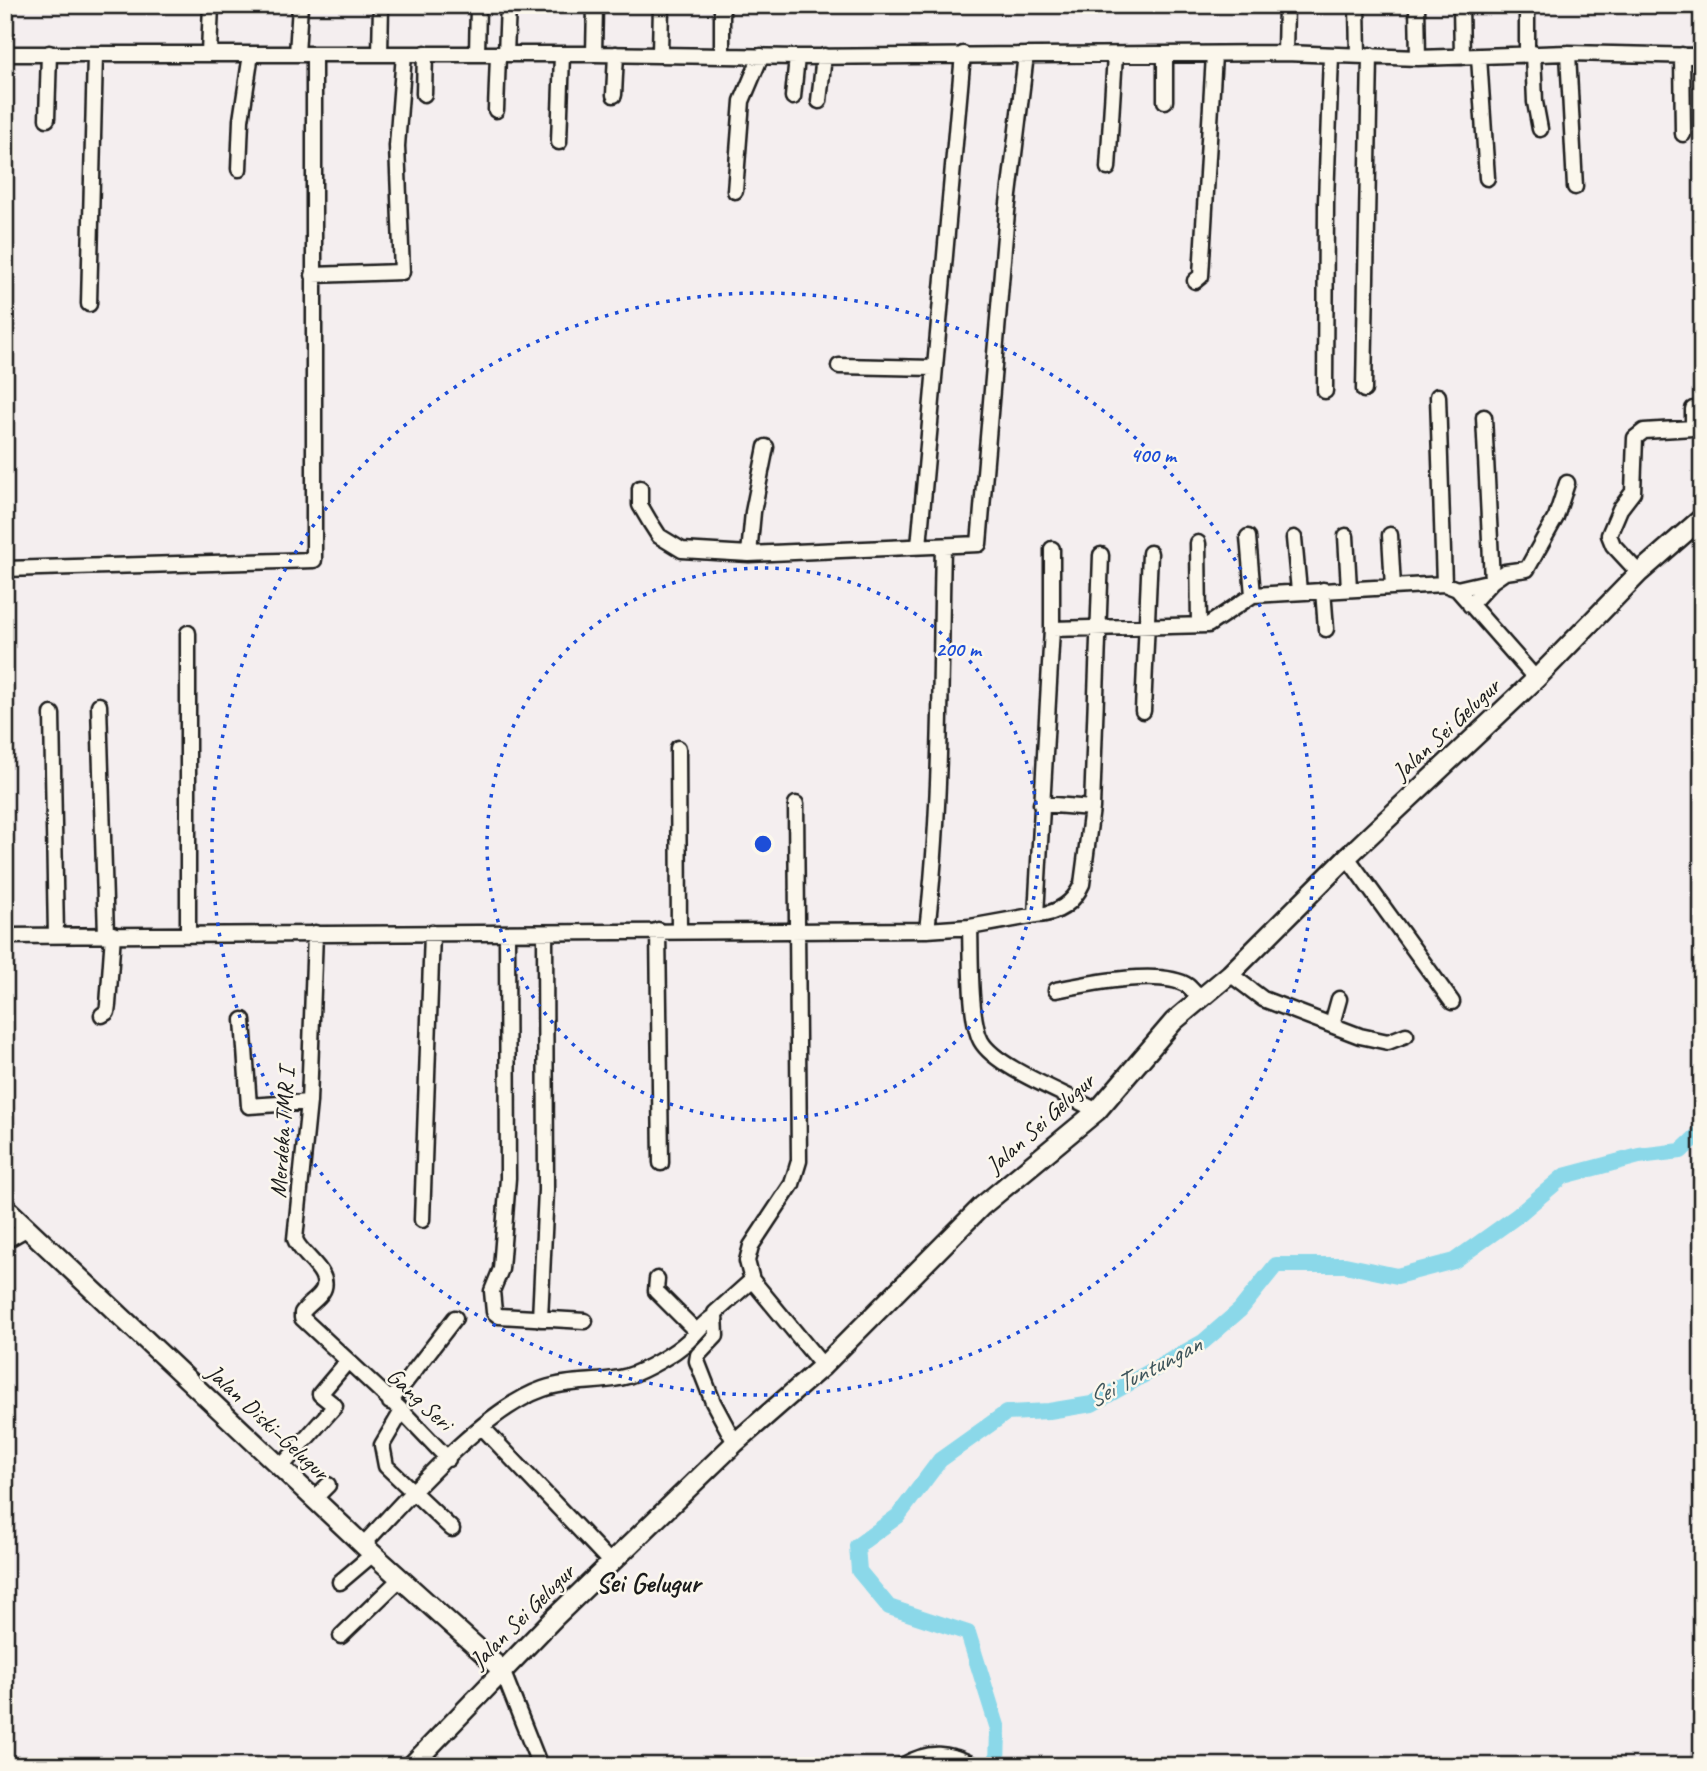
<svg xmlns="http://www.w3.org/2000/svg" width="1707" height="1771" font-family="Caveat,sans-serif">
<rect width="100%" height="100%" fill="#f4eeef"/>
<filter id="ink" filterUnits="userSpaceOnUse"><feTurbulence type="fractalNoise" baseFrequency=".0143" numOctaves="2"/><feDisplacementMap in="SourceGraphic" scale="14" xChannelSelector="R" yChannelSelector="G"/><feConvolveMatrix kernelMatrix="1 2 1 2 8 2 1 2 1" color-interpolation-filters="sRGB"/></filter>
<g filter="url(#ink)">
<g fill="none" stroke-linecap="round" stroke-linejoin="round">
<path stroke="#8bd8e9" stroke-width="16" d="M 997,1766 L 998,1729 L 968,1633 L 889,1607 L 859,1571 L 857,1546 L 898,1516 L 940,1460 L 1006,1413 L 1049,1411 L 1092,1404 L 1203,1342 L 1240,1310 L 1276,1265 L 1345,1265 L 1397,1276 L 1454,1261 L 1517,1216 L 1564,1176 L 1639,1156 L 1681,1151 L 1702,1131"/>
<defs>
<path id="minor" d="M 1357,5 L 1358,55
M 1417,5 L 1418,58
M 1461,5 L 1462,57
M 209,53 L 211,5
M 1285,53 L 1286,5
M 1533,53 L 1535,102 L 1540,129
M 1568,53 L 1575,187
M 5,54 L 594,54 L 797,57 L 1285,53 L 1418,58 L 1568,53 L 1702,56
M 297,54 L 300,5
M 380,54 L 381,5
M 477,54 L 478,5
M 506,54 L 508,5
M 594,54 L 595,5
M 660,54 L 661,5
M 722,54 L 722,5
M 1527,54 L 1527,5
M 1682,55 L 1683,134
M 1479,57 L 1487,178
M 424,94 L 425,53
M 614,95 L 616,54
M 793,97 L 797,57
M 819,101 L 824,56
M 1165,101 L 1165,56
M 496,110 L 498,55
M 47,119 L 49,53
M 559,142 L 562,54
M 1108,168 L 1115,55
M 239,169 L 241,120 L 251,54
M 735,191 L 742,101 L 761,56
M 313,275 L 402,272 L 397,146 L 404,54
M 1195,281 L 1201,276 L 1214,55
M 89,304 L 95,54
M 839,366 L 934,368
M 1364,390 L 1370,55
M 1325,391 L 1326,202 L 1331,55
M 1438,396 L 1444,584
M 640,488 L 640,505 L 650,522 L 659,536 L 682,550 L 749,554 L 979,544 L 1007,212 L 1026,55
M 1390,535 L 1393,587
M 1346,536 L 1349,588
M 1248,537 L 1253,595
M 1294,538 L 1299,591
M 1198,543 L 1199,625
M 919,546 L 963,54
M 749,554 L 753,512 L 766,447
M 5,569 L 314,560 L 314,54
M 1639,573 L 1613,545 L 1609,535 L 1620,509 L 1633,492 L 1635,438 L 1644,431 L 1693,428 L 1693,409
M 1457,589 L 1492,581 L 1505,572 L 1527,569 L 1556,517 L 1567,483
M 1323,590 L 1326,629
M 1470,605 L 1492,581 L 1484,417
M 1052,629 L 1208,625 L 1253,595 L 1444,584 L 1457,589 L 1536,679
M 188,633 L 188,933
M 99,705 L 106,935
M 1143,711 L 1150,553
M 52,714 L 56,936
M 678,748 L 679,930
M 796,804 L 799,1161 L 792,1184 L 751,1246 L 747,1261 L 752,1280 L 823,1366
M 1041,804 L 1092,808 L 1101,555
M 1347,857 L 1452,1002
M 1036,915 C 1057,914 1073,904 1082,884 L 1092,808
M 970,927 C 971,954 969,1019 981,1041 C 996,1068 1068,1094 1097,1111
M 658,930 L 661,1163
M 927,930 C 942,803 940,674 943,547
M 315,933 L 309,1102 L 295,1239 C 300,1255 334,1273 322,1292 C 317,1300 307,1305 302,1313 L 302,1318 L 402,1411 L 448,1459
M 507,935 L 508,1178 L 501,1269 L 492,1291 L 494,1312 L 499,1316 L 585,1321
M 5,936 L 927,930 L 970,927 L 1036,915 L 1052,629 L 1052,549
M 1230,974 L 1263,999 L 1360,1036 L 1388,1042 L 1406,1035
M 1056,990 C 1086,984 1162,968 1188,986 C 1192,989 1196,995 1199,998
M 102,1015 L 107,1012 L 108,1005 L 113,934
M 243,1020 L 249,1106 L 309,1102
M 1332,1024 L 1339,999
M 422,1220 L 432,933
M 5,1241 L 28,1228
M 657,1279 L 656,1291 L 695,1330
M 540,1319 L 546,1190 L 545,933
M 390,1402 L 455,1318
M 402,1411 L 382,1445 L 386,1466 L 452,1529
M 482,1427 L 611,1563
M 735,1443 L 713,1402 L 697,1361 L 698,1355 L 716,1336 L 715,1313 L 752,1280
M 281,1467 L 335,1406 L 320,1394 L 347,1362
M 314,1499 L 328,1485
M 363,1545 C 407,1498 484,1409 543,1389 C 571,1379 601,1384 628,1376 C 646,1370 674,1354 688,1341 C 698,1332 702,1323 715,1316
M 340,1582 L 373,1554
M 341,1636 L 400,1579
M 502,1670 L 540,1766
M 902,1766 C 929,1750 948,1752 975,1766"/>
<path id="major" d="M 5,1207 L 363,1545 L 502,1670
M 411,1766 L 555,1617 L 735,1443 L 823,1366 L 982,1206 L 1097,1111 L 1174,1021 L 1230,974 L 1347,857 L 1536,679 L 1639,573 L 1702,518"/>
</defs>
<use href="#minor" stroke="#1c1c1c" stroke-width="19"/>
<use href="#major" stroke="#1c1c1c" stroke-width="23"/>
<use href="#minor" stroke="#fbf7ec" stroke-width="14"/>
<use href="#major" stroke="#fbf7ec" stroke-width="18"/>
</g>
</g>
<g fill="none" stroke="#1d4ed8" stroke-width="3.5" stroke-dasharray="3.5 7">
<circle cx="763" cy="844" r="276"/>
<circle cx="763" cy="844" r="551"/>
</g>
<g text-anchor="middle" stroke-width="5" stroke-linejoin="round" paint-order="stroke">
<g font-size="24" fill="#1c1c1c" stroke="#fbf7ec">
<text transform="translate(1446 729) rotate(-43)" y="8">Jalan Sei Gelugur</text>
<text transform="translate(1040 1123) rotate(-42)" y="8">Jalan Sei Gelugur</text>
<text transform="translate(282 1133) rotate(-86)" y="8">Merdeka TMR I</text>
<text transform="translate(420 1399) rotate(43)" y="8">Gang Seri</text>
<text transform="translate(268 1422) rotate(43)" y="8">Jalan Diski–Gelugur</text>
<text transform="translate(522 1616) rotate(-45)" y="8">Jalan Sei Gelugur</text>
</g>
<g font-size="26" font-style="italic" fill="#3d545a" stroke="#fbf7ec">
<text transform="translate(1144 1371) rotate(-28)" y="9">Sei Tuntungan</text>
</g>
<g font-size="28" font-weight="bold" fill="#1c1c1c" stroke="#fbf7ec">
<text x="648" y="1592">Sei Gelugur</text>
</g>
</g>
<circle cx="763" cy="844" r="10" fill="#1d4ed8" stroke="#fbf7ec" stroke-width="3.5"/>
<g font-size="21" text-anchor="middle" font-weight="bold" fill="#1d4ed8" stroke="#fbf7ec" stroke-width="5" stroke-linejoin="round" paint-order="stroke">
<text x="1153" y="462">400 m</text>
<text x="958" y="656">200 m</text>
</g>
<rect width="1707" height="1771" fill="none" stroke="#fbf7ec" stroke-width="28"/>
<rect x="14" y="14" width="1679" height="1743" fill="none" stroke="#1c1c1c" stroke-width="2.5" filter="url(#ink)"/>
</svg>
